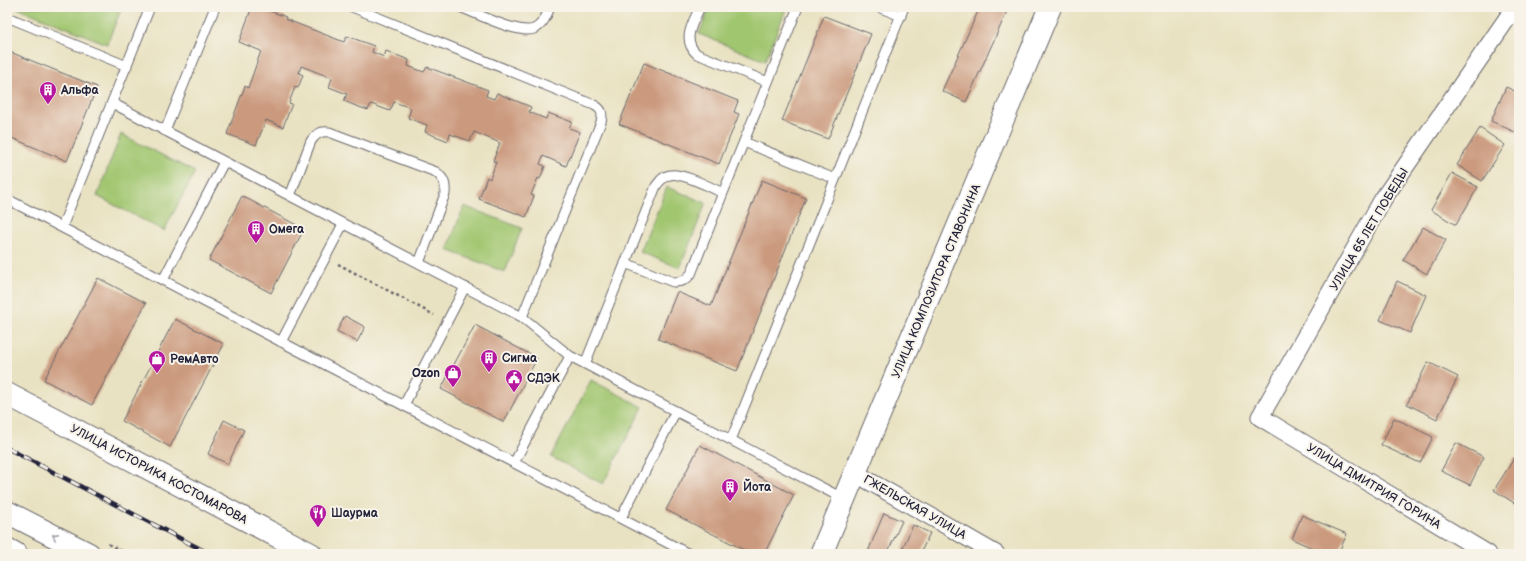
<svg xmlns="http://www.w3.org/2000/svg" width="1526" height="561" font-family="'Balsamiq Sans',sans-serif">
<rect width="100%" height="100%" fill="#f7f3e8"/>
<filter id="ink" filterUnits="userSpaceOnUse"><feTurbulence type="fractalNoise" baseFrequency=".025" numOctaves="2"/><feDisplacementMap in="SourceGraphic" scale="8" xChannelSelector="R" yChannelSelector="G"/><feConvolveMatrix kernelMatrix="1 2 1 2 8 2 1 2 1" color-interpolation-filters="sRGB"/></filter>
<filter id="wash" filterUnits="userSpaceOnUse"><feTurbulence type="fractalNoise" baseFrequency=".012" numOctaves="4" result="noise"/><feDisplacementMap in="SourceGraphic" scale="16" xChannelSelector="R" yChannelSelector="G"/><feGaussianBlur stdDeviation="0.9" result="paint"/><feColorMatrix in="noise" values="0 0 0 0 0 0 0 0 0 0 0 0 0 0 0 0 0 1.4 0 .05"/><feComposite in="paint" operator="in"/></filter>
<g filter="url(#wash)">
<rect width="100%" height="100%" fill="#e9e2c2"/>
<path fill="#a1c670" stroke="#627456" d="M 15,7 L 122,7 L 107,44 Z
M 710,7 L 787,7 L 765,61 L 699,34 Z
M 121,134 L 195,172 L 164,231 L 97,196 Z
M 667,187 L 706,203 L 680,268 L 640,252 Z
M 464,206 L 522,228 L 505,272 L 447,250 Z
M 591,380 L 643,407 L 603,484 L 551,457 Z"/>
<g id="blocks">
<path fill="#cb9a7e" d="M 252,7 L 262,10 L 262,8 L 286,17 L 285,19 L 344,42 L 347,36 L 374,46 L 372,52 L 384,57 L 386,51 L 409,60 L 408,66 L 424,72 L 427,67 L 488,90 L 486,96 L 494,99 L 497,93 L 531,107 L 529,112 L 546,119 L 548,113 L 572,122 L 569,128 L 580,132 L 566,166 L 543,156 L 540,164 L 545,166 L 540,179 L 538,178 L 531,195 L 534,196 L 526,217 L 479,199 L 487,177 L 490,179 L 496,162 L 493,161 L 500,143 L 474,132 L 470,141 L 450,134 L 448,141 L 425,132 L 427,125 L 408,118 L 411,108 L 394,102 L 390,111 L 371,104 L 368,110 L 356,106 L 344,101 L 347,94 L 329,87 L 332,78 L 301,66 L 299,73 L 303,75 L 298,88 L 295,87 L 289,103 L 292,104 L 283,127 L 266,120 L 256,145 L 227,134 L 245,86 L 248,88 L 261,51 L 239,42 Z
M 980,7 L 1009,7 L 966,102 L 942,91 Z
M 824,16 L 871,34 L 828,139 L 782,121 Z
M 10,52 L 97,87 L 67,161 L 7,136 L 7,59 Z
M 644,63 L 738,101 L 734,112 L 739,114 L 719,164 L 619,124 Z
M 1506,87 L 1519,93 L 1519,134 L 1491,121 Z
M 1480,128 L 1505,145 L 1482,181 L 1457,165 Z
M 1452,173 L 1478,187 L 1456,225 L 1431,210 Z
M 762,180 L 806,198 L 737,371 L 658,339 L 677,292 L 711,306 Z
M 242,196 L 304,229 L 271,293 L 209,260 Z
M 1423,227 L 1446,240 L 1427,274 L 1403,260 Z
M 98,278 L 146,303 L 92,405 L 44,380 Z
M 1397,281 L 1426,295 L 1410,333 L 1380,320 Z
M 345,316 L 365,327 L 357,342 L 337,331 Z
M 175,319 L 224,344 L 170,447 L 122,421 Z
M 475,325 L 537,358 L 504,422 L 441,389 Z
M 1428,362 L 1458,377 L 1437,419 L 1407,404 Z
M 1394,418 L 1433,437 L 1420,463 L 1381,445 Z
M 224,420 L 244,430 L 228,464 L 208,454 Z
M 1456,443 L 1484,457 L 1470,485 L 1441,471 Z
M 700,445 L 794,495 L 764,554 L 752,554 L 666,510 Z
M 1515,457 L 1519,460 L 1519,506 L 1494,490 Z
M 884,513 L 902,521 L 887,554 L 867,554 Z
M 1302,515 L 1347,534 L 1338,554 L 1326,554 L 1292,539 Z
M 913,525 L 930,533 L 920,554 L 900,554 Z"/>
</g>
</g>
<g filter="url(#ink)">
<use href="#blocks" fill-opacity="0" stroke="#68656a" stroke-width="1"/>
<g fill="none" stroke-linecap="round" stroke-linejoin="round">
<defs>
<path id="lane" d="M 352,7 L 594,105 C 602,109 603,113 601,122 L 522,317
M 460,7 C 476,13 519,35 534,29 C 543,25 547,15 550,7
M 878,7 L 901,16
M 7,19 L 12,19 L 127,66
M 768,82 L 798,7
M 112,103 L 522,317 L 570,356 L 844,499
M 165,131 L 215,7
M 744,142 L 835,179
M 290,196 L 311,141 C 316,134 320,131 329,132 L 436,172 C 444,179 446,183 445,194 L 419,263
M 7,199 L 689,554
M 62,227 L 150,7
M 625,263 L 673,282 C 681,282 685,281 691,274 L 723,193
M 163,280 L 224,162
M 281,342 L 343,224
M 585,364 L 656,186 C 660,181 663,176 670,175 C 681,172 712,188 723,193 L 768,82 L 697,54 C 681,40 693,23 700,7
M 404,405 L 465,287
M 731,440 L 904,7
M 514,463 L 570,356
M 621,518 L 676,411"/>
<path id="street" d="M 855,473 L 996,554
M 1488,554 L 1260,417 L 1383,199 L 1515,7"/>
<path id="secondary" d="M 7,394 L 311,554
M 821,554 L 1050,7"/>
<path id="highway" d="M 7,512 L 89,554
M 7,549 L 16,554"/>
</defs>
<use href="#lane" stroke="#68656a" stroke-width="11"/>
<use href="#street" stroke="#68656a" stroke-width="19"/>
<use href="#secondary" stroke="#68656a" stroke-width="24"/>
<use href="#highway" stroke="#68656a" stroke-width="24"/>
<path stroke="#68656a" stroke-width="2.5" stroke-dasharray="3 3" stroke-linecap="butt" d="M 338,264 L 434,315
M 108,544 L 127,554"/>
<use href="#lane" stroke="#fff" stroke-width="9"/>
<use href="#street" stroke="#fff" stroke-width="17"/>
<use href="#secondary" stroke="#fff" stroke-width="22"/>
<use href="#highway" stroke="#fff" stroke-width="22"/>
<defs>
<path id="rail" d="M 7,448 L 210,554"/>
</defs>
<use href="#rail" stroke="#22223b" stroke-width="4.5"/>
<use href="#rail" stroke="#f7f3e8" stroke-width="3" stroke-dasharray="9" stroke-linecap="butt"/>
</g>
<defs><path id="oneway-chevron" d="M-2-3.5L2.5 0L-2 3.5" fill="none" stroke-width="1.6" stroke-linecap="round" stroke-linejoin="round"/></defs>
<use stroke="#9c9ca7" href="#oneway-chevron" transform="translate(55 536) rotate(-153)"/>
</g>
<defs>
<symbol id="building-pin" viewBox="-11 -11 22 30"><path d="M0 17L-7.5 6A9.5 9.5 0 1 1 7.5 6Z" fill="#b5179e" stroke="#f7f3e8"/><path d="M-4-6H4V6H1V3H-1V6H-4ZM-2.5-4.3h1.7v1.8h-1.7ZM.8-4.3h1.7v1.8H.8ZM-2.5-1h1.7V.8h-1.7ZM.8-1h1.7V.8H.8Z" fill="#fff"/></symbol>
<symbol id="shop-pin" viewBox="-11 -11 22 30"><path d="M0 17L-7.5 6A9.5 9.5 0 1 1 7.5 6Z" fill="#b5179e" stroke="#f7f3e8"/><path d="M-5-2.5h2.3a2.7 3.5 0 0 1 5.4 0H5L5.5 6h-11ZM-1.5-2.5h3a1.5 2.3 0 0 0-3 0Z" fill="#fff"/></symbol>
<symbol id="civic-pin" viewBox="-11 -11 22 30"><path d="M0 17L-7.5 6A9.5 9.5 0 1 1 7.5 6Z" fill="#b5179e" stroke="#f7f3e8"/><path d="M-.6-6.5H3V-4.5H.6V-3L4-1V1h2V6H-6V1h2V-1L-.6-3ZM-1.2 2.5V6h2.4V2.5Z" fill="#fff"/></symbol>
<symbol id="restaurant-pin" viewBox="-11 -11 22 30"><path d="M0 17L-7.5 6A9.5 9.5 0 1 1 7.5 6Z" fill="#b5179e" stroke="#f7f3e8"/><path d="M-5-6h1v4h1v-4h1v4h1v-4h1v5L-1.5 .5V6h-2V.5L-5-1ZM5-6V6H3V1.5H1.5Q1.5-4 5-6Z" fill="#fff"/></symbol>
</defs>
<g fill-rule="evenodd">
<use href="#building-pin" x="38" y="80" width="20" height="27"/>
<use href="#building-pin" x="246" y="219" width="20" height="27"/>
<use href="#building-pin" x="479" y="348" width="20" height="27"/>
<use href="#shop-pin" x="147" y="349" width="20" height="27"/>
<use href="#shop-pin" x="443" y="363" width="20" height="27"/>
<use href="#civic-pin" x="504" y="368" width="20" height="27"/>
<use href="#building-pin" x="720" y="477" width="20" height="27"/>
<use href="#restaurant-pin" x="308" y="503" width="20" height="27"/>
</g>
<g text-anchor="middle" stroke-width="4" stroke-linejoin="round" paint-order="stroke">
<g font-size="12" font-weight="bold" fill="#22223b" stroke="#f7f3e8" text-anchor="start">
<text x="61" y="94">Альфа</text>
<text x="269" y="233">Омега</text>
<text x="502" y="362">Сигма</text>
<text x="170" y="363">РемАвто</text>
<text x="440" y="377" text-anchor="end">Ozon</text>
<text x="527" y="382">СДЭК</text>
<text x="743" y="491">Йота</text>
<text x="331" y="517">Шаурма</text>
</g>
<g font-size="12" fill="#22223b" stroke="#f7f3e8">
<text transform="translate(1369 229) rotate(-59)" y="4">УЛИЦА 65 ЛЕТ ПОБЕДЫ</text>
<text transform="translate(936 281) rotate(-67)" y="4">УЛИЦА КОМПОЗИТОРА СТАВОНИНА</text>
<text transform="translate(159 474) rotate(28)" y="4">УЛИЦА ИСТОРИКА КОСТОМАРОВА</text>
<text transform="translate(1374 486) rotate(31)" y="4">УЛИЦА ДМИТРИЯ ГОРИНА</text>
<text transform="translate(915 507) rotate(30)" y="4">ГЖЕЛЬСКАЯ УЛИЦА</text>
</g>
</g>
<rect width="1526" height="561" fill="none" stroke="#f7f3e8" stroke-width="24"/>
</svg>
